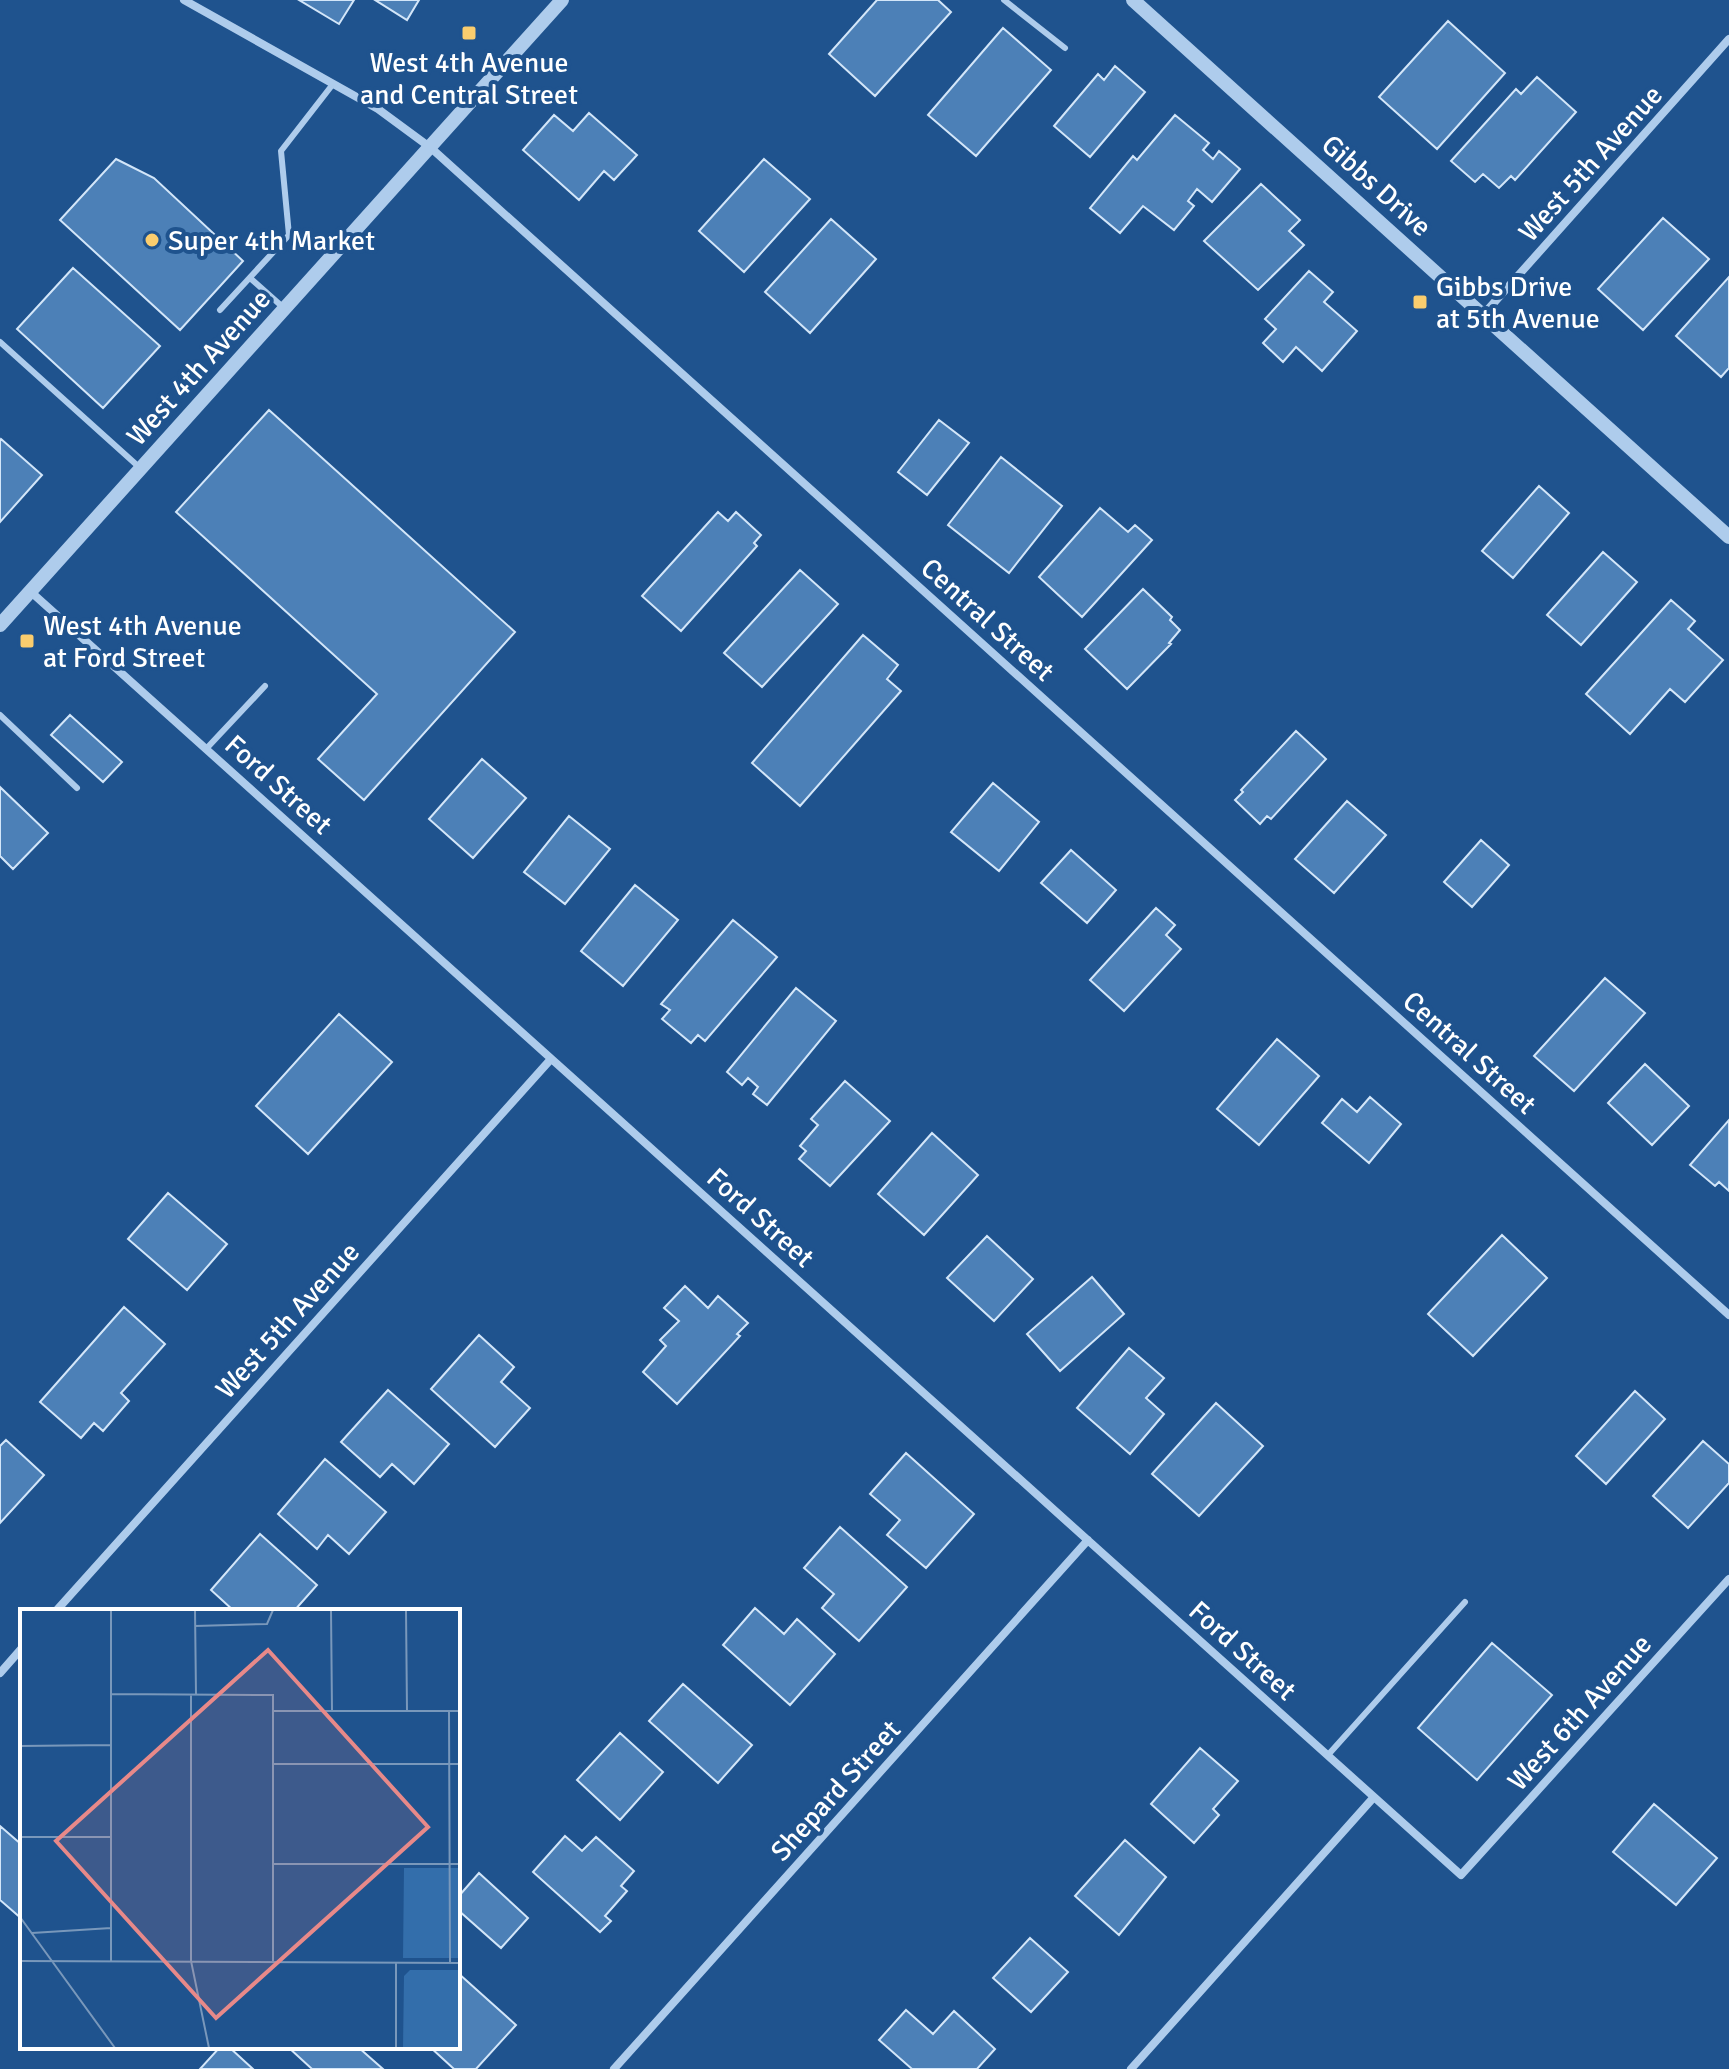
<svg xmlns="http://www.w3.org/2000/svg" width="1729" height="2069" font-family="Signika,sans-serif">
<rect width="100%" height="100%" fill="#1f538e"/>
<path fill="#4c80b7" stroke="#d3e6f9" stroke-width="2" d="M 299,0 L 354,0 L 339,24 Z
M 375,0 L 419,0 L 407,20 Z
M 877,0 L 938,0 L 951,12 L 875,96 L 829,54 Z
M 1448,21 L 1505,73 L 1437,149 L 1379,97 Z
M 1003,28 L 1051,70 L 976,156 L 928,115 Z
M 1115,66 L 1145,92 L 1090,157 L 1054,126 L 1098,74 L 1104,80 Z
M 1537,77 L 1576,112 L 1515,180 L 1511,176 L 1499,188 L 1483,174 L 1475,182 L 1451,161 L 1516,89 L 1521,94 Z
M 589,113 L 637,155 L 614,180 L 604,171 L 579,200 L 523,150 L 554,115 L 573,131 Z
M 1175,115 L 1209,143 L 1203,150 L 1213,159 L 1219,151 L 1240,169 L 1212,202 L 1197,189 L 1188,201 L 1194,206 L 1174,230 L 1143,206 L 1120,233 L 1090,208 L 1133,156 L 1137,160 Z
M 116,159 L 154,178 L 243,261 L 180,330 L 60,220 Z
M 764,159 L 810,199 L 744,272 L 699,231 Z
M 1261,184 L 1300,220 L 1289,231 L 1304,245 L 1258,290 L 1204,241 Z
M 1663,218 L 1709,259 L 1643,330 L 1598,289 Z
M 831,219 L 876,259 L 810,333 L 765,292 Z
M 73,268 L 160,346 L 103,408 L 17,329 Z
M 1309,271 L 1333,292 L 1324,302 L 1357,331 L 1322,371 L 1296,347 L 1283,362 L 1263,343 L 1276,329 L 1265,319 Z
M 1729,277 L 1729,368 L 1721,377 L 1676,336 Z
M 269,410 L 515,632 L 364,800 L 318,759 L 377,694 L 176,512 Z
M 939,420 L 969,443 L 927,495 L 898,472 Z
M 1,439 L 42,475 L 0,522 L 0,441 Z
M 1001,457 L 1062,506 L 1009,573 L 948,525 Z
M 1539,486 L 1569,513 L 1513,578 L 1482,551 Z
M 1100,508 L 1128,532 L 1135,525 L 1152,540 L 1082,617 L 1039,577 Z
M 718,512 L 728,521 L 736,512 L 761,535 L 754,543 L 757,546 L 681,631 L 642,596 Z
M 1603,552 L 1637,582 L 1581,645 L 1547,615 Z
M 800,570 L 838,604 L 762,687 L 724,653 Z
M 1143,589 L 1172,617 L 1170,620 L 1180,630 L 1169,643 L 1171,644 L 1127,689 L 1085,649 Z
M 1671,600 L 1695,621 L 1688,629 L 1723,660 L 1685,702 L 1670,689 L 1630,734 L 1586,694 Z
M 863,635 L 898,665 L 887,679 L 901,691 L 800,806 L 752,763 Z
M 70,715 L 122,762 L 103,782 L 51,735 Z
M 1296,731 L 1326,759 L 1271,819 L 1267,816 L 1260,824 L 1235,800 L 1243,792 L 1241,790 Z
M 482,759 L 526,798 L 473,858 L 429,819 Z
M 993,783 L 1039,822 L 999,871 L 951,832 Z
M 0,787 L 48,833 L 13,869 L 0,856 Z
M 1347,801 L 1386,835 L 1334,893 L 1295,859 Z
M 569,816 L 610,849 L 565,904 L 524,872 Z
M 1481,840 L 1509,865 L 1472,907 L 1444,882 Z
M 1071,850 L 1116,890 L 1087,923 L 1041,883 Z
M 635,885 L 678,920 L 623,986 L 581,951 Z
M 1156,908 L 1175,925 L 1166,935 L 1181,949 L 1124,1011 L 1090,980 Z
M 733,920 L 777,957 L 705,1041 L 698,1035 L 691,1043 L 662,1019 L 670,1010 L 661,1004 Z
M 1605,978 L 1645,1013 L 1574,1091 L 1534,1056 Z
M 796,988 L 836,1021 L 767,1105 L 753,1094 L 758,1087 L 748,1078 L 742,1085 L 727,1072 Z
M 339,1014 L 392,1062 L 308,1154 L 256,1106 Z
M 1277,1039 L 1319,1076 L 1259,1145 L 1217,1109 Z
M 1645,1064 L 1689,1106 L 1652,1145 L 1608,1103 Z
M 845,1081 L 890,1121 L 830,1186 L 799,1159 L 806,1151 L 800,1146 L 818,1125 L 811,1119 Z
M 1370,1097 L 1401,1124 L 1369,1163 L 1322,1123 L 1342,1099 L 1357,1112 Z
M 1729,1120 L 1729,1191 L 1719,1182 L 1715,1186 L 1690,1165 Z
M 932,1133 L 978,1175 L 924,1235 L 878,1194 Z
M 168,1193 L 227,1244 L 187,1290 L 128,1239 Z
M 1502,1235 L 1547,1278 L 1473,1356 L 1428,1314 Z
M 987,1236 L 1033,1279 L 994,1321 L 947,1278 Z
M 1092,1277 L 1124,1314 L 1060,1371 L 1027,1334 Z
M 685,1286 L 708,1308 L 718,1296 L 748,1323 L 737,1334 L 740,1336 L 677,1404 L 643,1372 L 666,1346 L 660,1340 L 679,1321 L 664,1308 Z
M 124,1307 L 165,1344 L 121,1393 L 129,1401 L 103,1431 L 94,1423 L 81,1438 L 40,1402 Z
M 479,1335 L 514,1367 L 501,1382 L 530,1408 L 495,1447 L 431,1389 Z
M 1129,1348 L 1164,1378 L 1146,1398 L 1164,1414 L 1130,1454 L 1077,1408 Z
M 388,1390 L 449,1444 L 414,1484 L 392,1464 L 380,1477 L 341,1442 Z
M 1635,1391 L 1665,1419 L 1606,1484 L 1576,1456 Z
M 1216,1403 L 1263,1446 L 1199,1516 L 1152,1474 Z
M 6,1440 L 44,1475 L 0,1523 L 0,1446 Z
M 1703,1441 L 1729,1464 L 1729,1483 L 1688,1528 L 1653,1496 Z
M 906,1453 L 974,1514 L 926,1568 L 887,1535 L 900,1520 L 870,1494 Z
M 325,1459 L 386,1512 L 349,1554 L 328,1535 L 317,1549 L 278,1514 Z
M 840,1527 L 907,1587 L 859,1641 L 822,1608 L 834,1594 L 804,1568 Z
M 260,1534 L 317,1585 L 294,1611 L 234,1611 L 211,1590 Z
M 755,1608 L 784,1634 L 797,1619 L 835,1654 L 790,1705 L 723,1645 Z
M 1492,1643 L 1552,1695 L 1477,1780 L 1418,1728 Z
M 683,1684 L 752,1745 L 718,1783 L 649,1721 Z
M 620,1733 L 663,1772 L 620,1820 L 577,1780 Z
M 1200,1748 L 1238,1781 L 1213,1809 L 1219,1815 L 1194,1843 L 1151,1804 Z
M 1654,1804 L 1717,1858 L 1676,1905 L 1613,1852 Z
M 0,1826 L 22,1845 L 22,1919 L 0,1900 Z
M 565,1836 L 582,1851 L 596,1837 L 634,1871 L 621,1886 L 627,1891 L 605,1916 L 611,1921 L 600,1932 L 533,1872 Z
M 1125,1840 L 1166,1877 L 1119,1935 L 1075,1896 Z
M 479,1873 L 528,1918 L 501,1948 L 458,1910 L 458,1897 Z
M 1030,1938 L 1068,1972 L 1031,2012 L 993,1978 Z
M 458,1973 L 516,2025 L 476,2069 L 454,2069 L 430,2047 L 458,2047 Z
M 906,2010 L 933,2034 L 954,2011 L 995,2049 L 977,2069 L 912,2069 L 879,2040 Z
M 220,2047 L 229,2047 L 253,2069 L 200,2069 Z
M 288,2047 L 358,2047 L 383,2069 L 312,2069 Z"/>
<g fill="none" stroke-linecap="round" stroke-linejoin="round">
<path stroke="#aeccec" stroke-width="6" d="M 1004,0 L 1065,48
M 250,278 L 285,309
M 220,310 L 289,235 L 281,151 L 333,84
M 0,342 L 139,467
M 0,715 L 77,788
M 206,749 L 265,686
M 1328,1755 L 1465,1602"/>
<path stroke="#aeccec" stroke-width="8" d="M 184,0 L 378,109 L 431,148 L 1729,1315
M 1483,315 L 1729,39
M 31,592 L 1461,1875 L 1729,1579
M 56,1611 L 551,1059
M 0,1673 L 22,1648
M 614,2069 L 1088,1540
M 1131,2069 L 1374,1797"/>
<path stroke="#aeccec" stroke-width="14" d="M 1133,0 L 1729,537
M 0,625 L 562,0"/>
</g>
<g fill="#facd6e" stroke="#1f538e" stroke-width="3">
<rect x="461" y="25" width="16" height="16" rx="4"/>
<circle cx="152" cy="240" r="8"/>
<rect x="1412" y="294" width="16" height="16" rx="4"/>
<rect x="19" y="633" width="16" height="16" rx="4"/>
</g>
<g text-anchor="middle" stroke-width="8" stroke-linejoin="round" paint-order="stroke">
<g font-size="28" fill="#fff" stroke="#1f538e" text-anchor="start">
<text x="469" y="72" text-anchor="middle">West 4th Avenue<tspan x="469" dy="32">and Central Street</tspan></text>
<text x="168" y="250">Super 4th Market</text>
<text x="1436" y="296">Gibbs Drive<tspan x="1436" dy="32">at 5th Avenue</tspan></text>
<text x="43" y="635">West 4th Avenue<tspan x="43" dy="32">at Ford Street</tspan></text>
</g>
<g font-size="28" fill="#fff" stroke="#1f538e">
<text transform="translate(1590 163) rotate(-48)" y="10">West 5th Avenue</text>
<text transform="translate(1377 185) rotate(42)" y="10">Gibbs Drive</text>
<text transform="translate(198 367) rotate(-48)" y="10">West 4th Avenue</text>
<text transform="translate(988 619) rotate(42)" y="10">Central Street</text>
<text transform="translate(279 784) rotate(42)" y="10">Ford Street</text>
<text transform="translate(1470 1052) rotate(42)" y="10">Central Street</text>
<text transform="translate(761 1217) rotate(42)" y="10">Ford Street</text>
<text transform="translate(287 1320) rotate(-48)" y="10">West 5th Avenue</text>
<text transform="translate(1243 1650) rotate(42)" y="10">Ford Street</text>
<text transform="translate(1579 1712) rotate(-48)" y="10">West 6th Avenue</text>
<text transform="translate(835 1790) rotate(-48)" y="10">Shepard Street</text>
</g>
</g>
<g transform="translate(20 1609)">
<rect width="440" height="440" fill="#1f538e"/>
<path d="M 384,259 L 440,259 L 440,349 L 383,349 ZM 390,361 L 440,361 L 440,439 L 383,439 L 384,367 Z" fill="#336eab"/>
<path fill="none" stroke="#7998bb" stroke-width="2" d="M 91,1 L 91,352M 175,1 L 176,86M 311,1 L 312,102M 386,1 L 387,102M 175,17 L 247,15 L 253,1M 91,85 L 253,86 L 253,352M 171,86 L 171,352 L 189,439M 253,102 L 440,102M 429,102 L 430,354M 0,137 L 91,136M 253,155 L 440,155M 0,228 L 91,228M 253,255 L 440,255M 0,308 L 95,439M 12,324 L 91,319M 0,352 L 440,354M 376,439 L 376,354"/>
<path fill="#e88989" fill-opacity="0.15" stroke="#e88989" stroke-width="4" d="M 248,41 L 408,218 L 196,409 L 36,232 Z"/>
<rect width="440" height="440" fill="none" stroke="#fff" stroke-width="4"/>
</g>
</svg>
